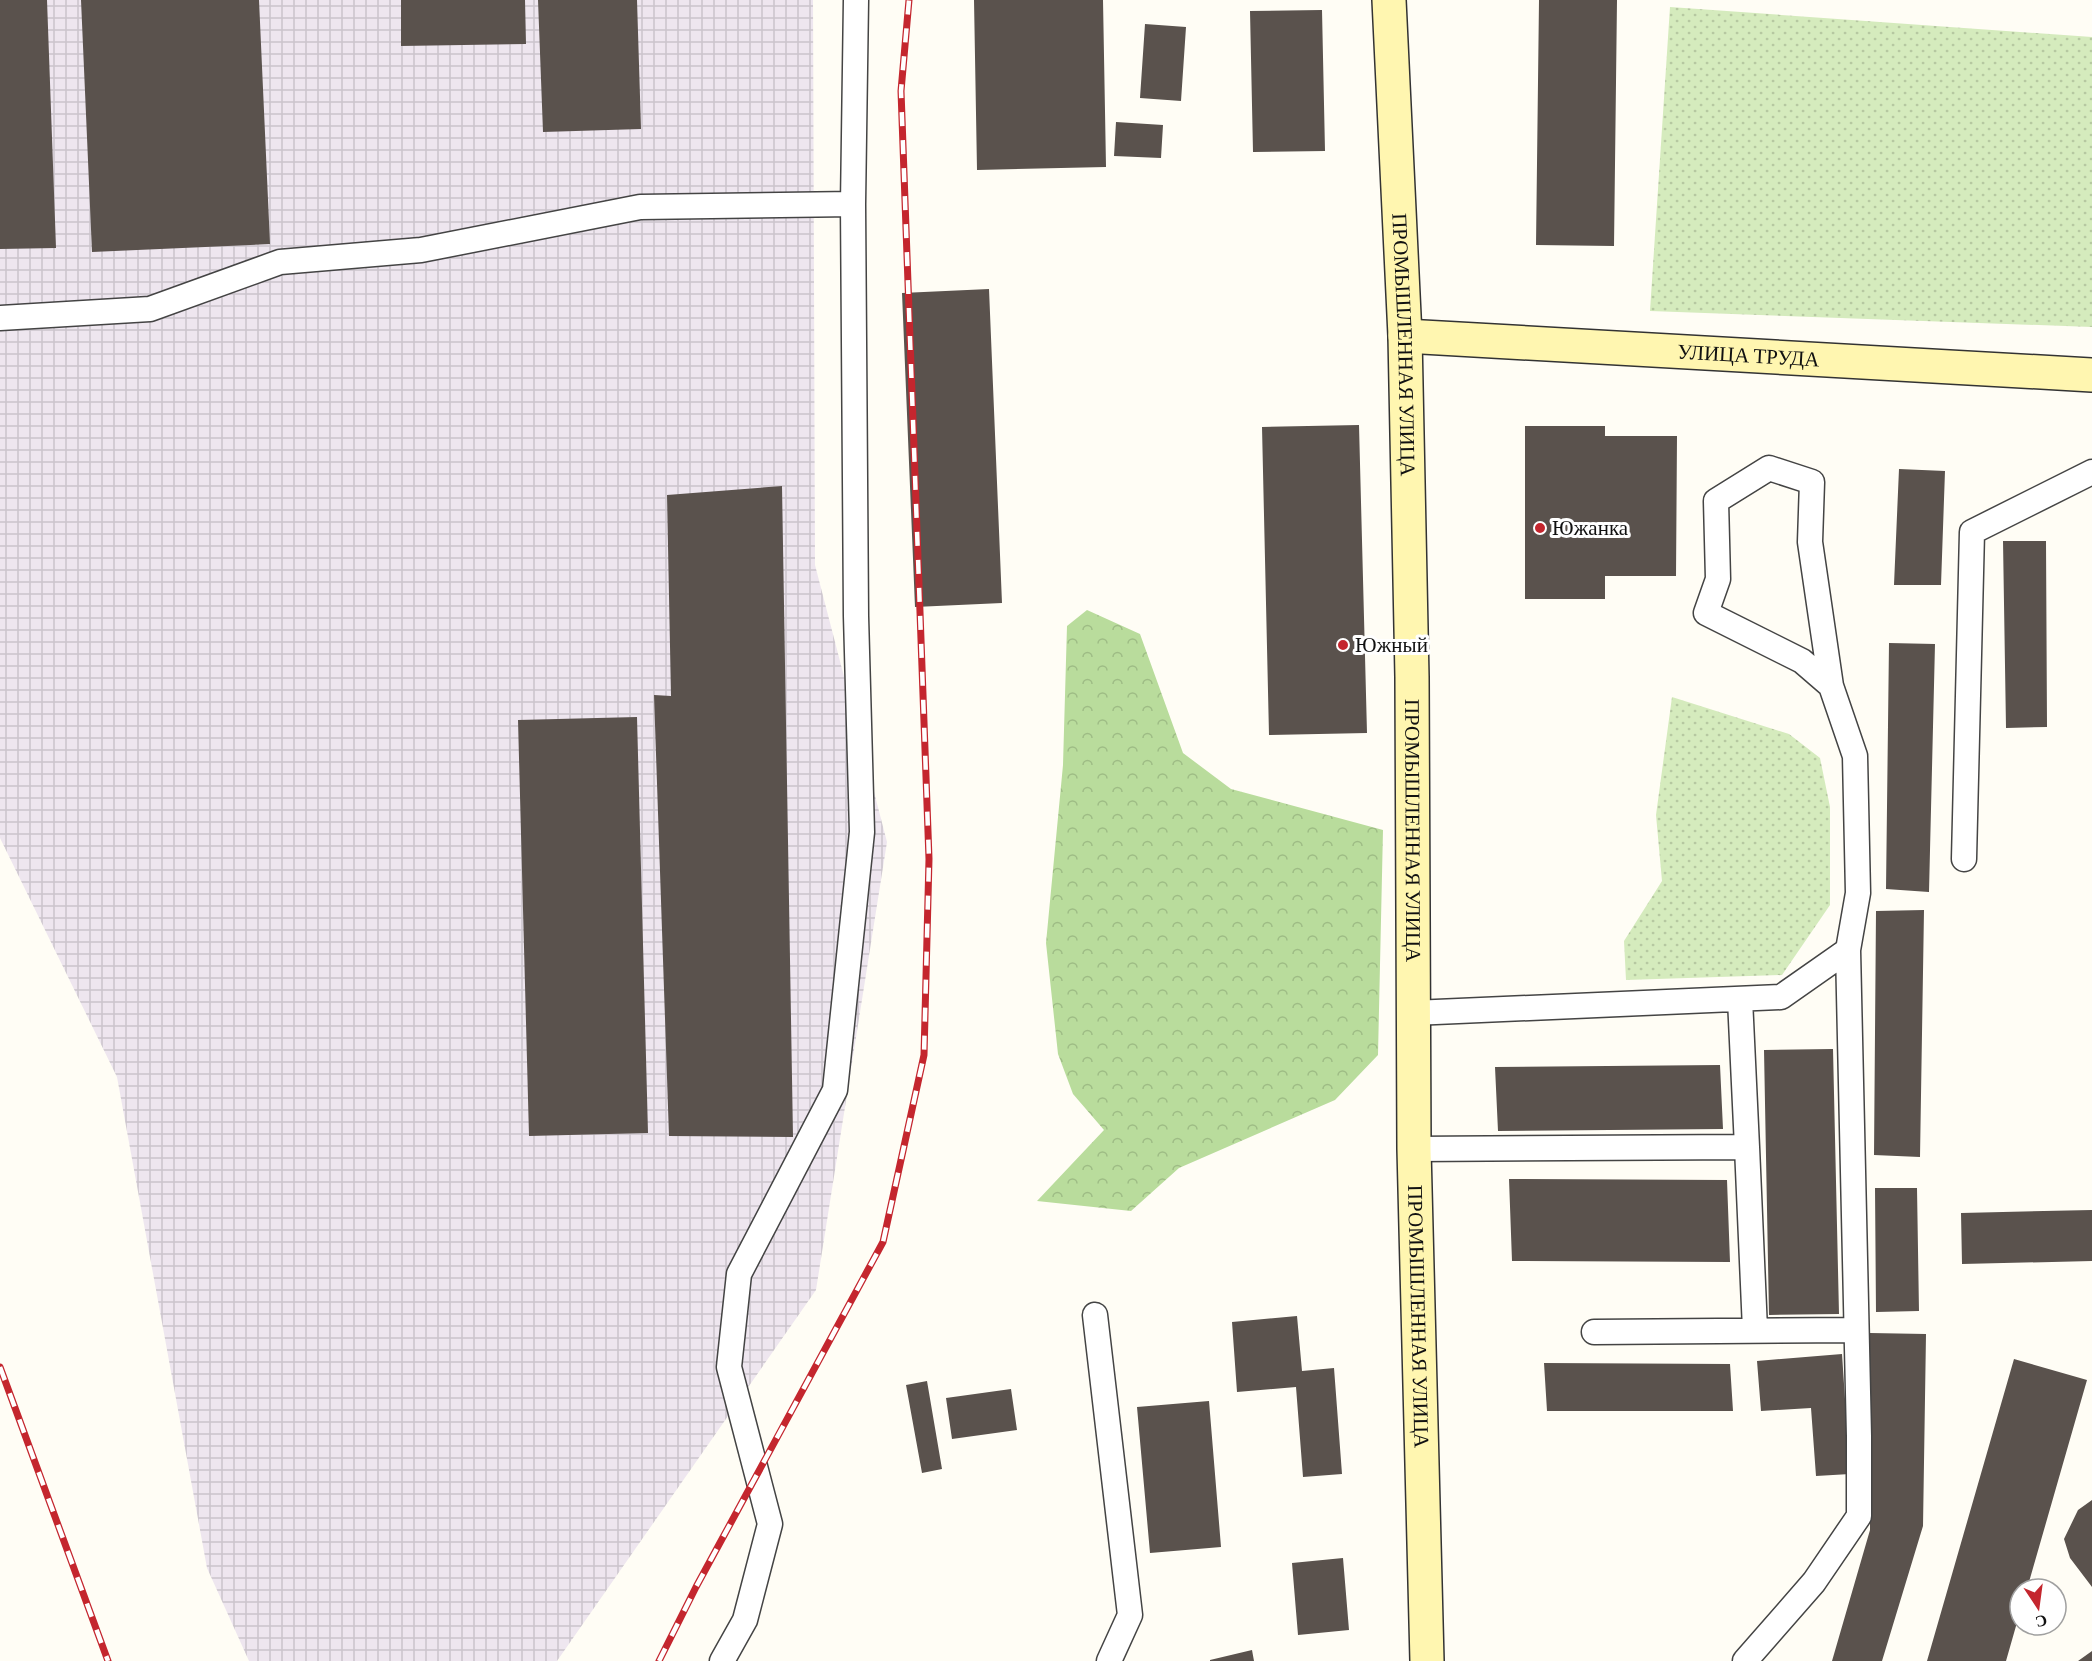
<svg xmlns="http://www.w3.org/2000/svg" width="2092" height="1661" font-family="'Crimson Pro',serif">
<defs>
<pattern id="industrial-grid" width="8" height="8" patternUnits="userSpaceOnUse" patternTransform="scale(1.5)"><rect width="8" height="8" fill="#eee6ef"/><path d="M0 4h8M4 0v8" fill="none" stroke="#cbc4cc"/></pattern>
<pattern id="forest-crowns" width="20" height="18" patternUnits="userSpaceOnUse" patternTransform="scale(1.5)"><rect width="20" height="18" fill="#b9dc9c"/><path d="M2 6a3 3 0 1 1 6 0M12 15a3 3 0 1 1 6 0" fill="none" stroke="#9ebc85"/></pattern>
<pattern id="park-dots" width="8" height="8" patternUnits="userSpaceOnUse" patternTransform="scale(1.5)"><rect width="8" height="8" fill="#d5ebbd"/><path d="M2 2h.1M6 6h.1" fill="none" stroke="#b6c8a1" stroke-width="1.8" stroke-linecap="round"/></pattern>
</defs>
<rect width="100%" height="100%" fill="#fffdf5"/>
<path fill="url(#industrial-grid)" d="M 0,0 L 813,0 L 815,565 L 887,842 L 816,1290 L 557,1661 L 249,1661 L 207,1568 L 117,1077 L 0,838 Z"/>
<path fill="url(#forest-crowns)" d="M 1087,610 L 1140,634 L 1183,753 L 1231,789 L 1383,830 L 1378,1055 L 1335,1100 L 1179,1168 L 1131,1211 L 1037,1201 L 1104,1130 L 1073,1094 L 1058,1054 L 1046,943 L 1063,765 L 1067,626 Z"/>
<path fill="url(#park-dots)" d="M 1670,7 L 2092,37 L 2092,327 L 1650,311 Z
M 1672,697 L 1789,734 L 1820,758 L 1830,807 L 1830,905 L 1782,975 L 1626,980 L 1624,941 L 1662,881 L 1656,815 Z"/>
<path fill="#5a524d" d="M 0,0 L 47,0 L 56,248 L 0,249 Z
M 81,0 L 259,0 L 270,244 L 92,252 Z
M 401,0 L 525,0 L 526,44 L 401,46 Z
M 538,0 L 637,0 L 641,129 L 543,132 Z
M 974,0 L 1103,0 L 1106,167 L 977,170 Z
M 1539,0 L 1617,0 L 1614,246 L 1536,245 Z
M 1322,10 L 1325,151 L 1253,152 L 1250,11 Z
M 1145,24 L 1186,27 L 1181,101 L 1140,98 Z
M 1116,122 L 1163,125 L 1161,158 L 1114,156 Z
M 989,289 L 1002,603 L 915,607 L 902,293 Z
M 1359,425 L 1367,733 L 1269,735 L 1262,427 Z
M 1525,426 L 1605,426 L 1605,436 L 1677,436 L 1676,576 L 1605,576 L 1605,599 L 1525,599 Z
M 1899,469 L 1945,471 L 1941,585 L 1894,585 Z
M 782,486 L 793,1137 L 669,1136 L 654,695 L 671,696 L 667,495 Z
M 2003,541 L 2046,541 L 2047,727 L 2006,728 Z
M 1889,643 L 1935,644 L 1929,892 L 1886,889 Z
M 637,717 L 648,1133 L 529,1136 L 518,720 Z
M 1924,910 L 1920,1157 L 1874,1155 L 1876,911 Z
M 1833,1049 L 1839,1314 L 1769,1315 L 1764,1050 Z
M 1720,1065 L 1723,1129 L 1498,1131 L 1495,1067 Z
M 1509,1179 L 1727,1180 L 1730,1262 L 1512,1261 Z
M 1875,1188 L 1917,1188 L 1919,1311 L 1876,1312 Z
M 2092,1210 L 2092,1261 L 1962,1264 L 1961,1213 Z
M 1297,1316 L 1302,1371 L 1334,1368 L 1342,1474 L 1303,1477 L 1296,1387 L 1237,1392 L 1232,1322 Z
M 1870,1333 L 1926,1334 L 1923,1526 L 1882,1661 L 1832,1661 L 1870,1530 Z
M 1842,1354 L 1850,1474 L 1816,1476 L 1811,1408 L 1761,1411 L 1757,1361 Z
M 2014,1359 L 2087,1380 L 2027,1589 L 2020,1589 L 2020,1612 L 2006,1661 L 1927,1661 Z
M 1544,1363 L 1730,1364 L 1733,1411 L 1547,1411 Z
M 927,1381 L 942,1469 L 922,1473 L 906,1385 Z
M 1011,1389 L 1017,1430 L 952,1439 L 946,1398 Z
M 1209,1401 L 1221,1547 L 1150,1553 L 1137,1407 Z
M 2092,1500 L 2092,1587 L 2070,1558 L 2064,1539 L 2078,1510 Z
M 1343,1558 L 1349,1630 L 1298,1635 L 1292,1563 Z
M 1252,1650 L 1254,1661 L 1210,1661 L 1210,1660 Z
M 2092,1651 L 2092,1661 L 2078,1661 Z"/>
<g fill="none" stroke-linecap="round" stroke-linejoin="round">
<defs>
<path id="lane" d="M 0,318 L 150,309 L 280,262 L 421,250 L 640,207 L 853,204
M 1964,859 L 1972,532 L 2092,472
M 1413,1013 L 1781,997 L 1848,950 L 1858,893 L 1855,756 L 1831,686 L 1810,542 L 1812,482 L 1769,468 L 1716,501 L 1718,579 L 1706,613 L 1802,661 L 1831,686
M 1747,1147 L 1755,1330
M 1414,1149 L 1747,1147 L 1740,999
M 1095,1315 L 1130,1615 L 1109,1661
M 1594,1332 L 1856,1330
M 722,1661 L 745,1620 L 770,1524 L 729,1367 L 739,1274 L 835,1090 L 862,832 L 856,616 L 853,204 L 856,0
M 1745,1661 L 1814,1582 L 1859,1516 L 1859,1436 L 1848,950"/>
<g id="secondary">
<path id="s1" d="M 1389,0 L 1405,336 L 1412,677 L 1414,1149 L 1427,1661"/>
<path id="s2" d="M 1405,336 L 2092,375"/>
</g>
</defs>
<use href="#lane" stroke="#444" stroke-width="27"/>
<use href="#secondary" stroke="#333" stroke-width="36"/>
<use href="#lane" stroke="#fff" stroke-width="24"/>
<use href="#secondary" stroke="#fff6b0" stroke-width="33"/>
<defs>
<path id="rail" d="M 0,1367 L 108,1661
M 659,1661 L 696,1587 L 883,1242 L 924,1055 L 929,859 L 901,91 L 909,0"/>
</defs>
<use href="#rail" stroke="#c4262e" stroke-width="7"/>
<use href="#rail" stroke="#fff" stroke-width="4.5" stroke-dasharray="14" stroke-linecap="butt"/>
</g>
<g fill="#c4262e" stroke="#fff" stroke-width="2">
<circle cx="1540" cy="528" r="6"/>
<circle cx="1343" cy="645" r="6"/>
</g>
<g text-anchor="middle" stroke-width="6" stroke-linejoin="round" paint-order="stroke">
<g font-size="21" fill="#111" stroke="#fff">
<text dy="7" stroke="none"><textPath href="#s1" startOffset="345">ПРОМЫШЛЕННАЯ УЛИЦА</textPath></text>
<text dy="7" stroke="none"><textPath href="#s2" startOffset="344">УЛИЦА ТРУДА</textPath></text>
<text dy="7" stroke="none"><textPath href="#s1" startOffset="831">ПРОМЫШЛЕННАЯ УЛИЦА</textPath></text>
<text dy="7" stroke="none"><textPath href="#s1" startOffset="1317">ПРОМЫШЛЕННАЯ УЛИЦА</textPath></text>
</g>
<g font-size="21" fill="#111" stroke="#fff" text-anchor="start">
<text x="1552" y="535">Южанка</text>
<text x="1355" y="652">Южный</text>
</g>
</g>
<g transform="translate(2038 1607) rotate(167)"><circle r="28" fill="#ffffff" stroke="#a0a0a0" stroke-width="1.5"/>
<path d="M0-4.5L10 22L0 15L-10 22Z" fill="#c4262e"/>
<text y="-9" font-size="16" font-weight="bold" text-anchor="middle" fill="#111111">С</text>
</g>
</svg>
